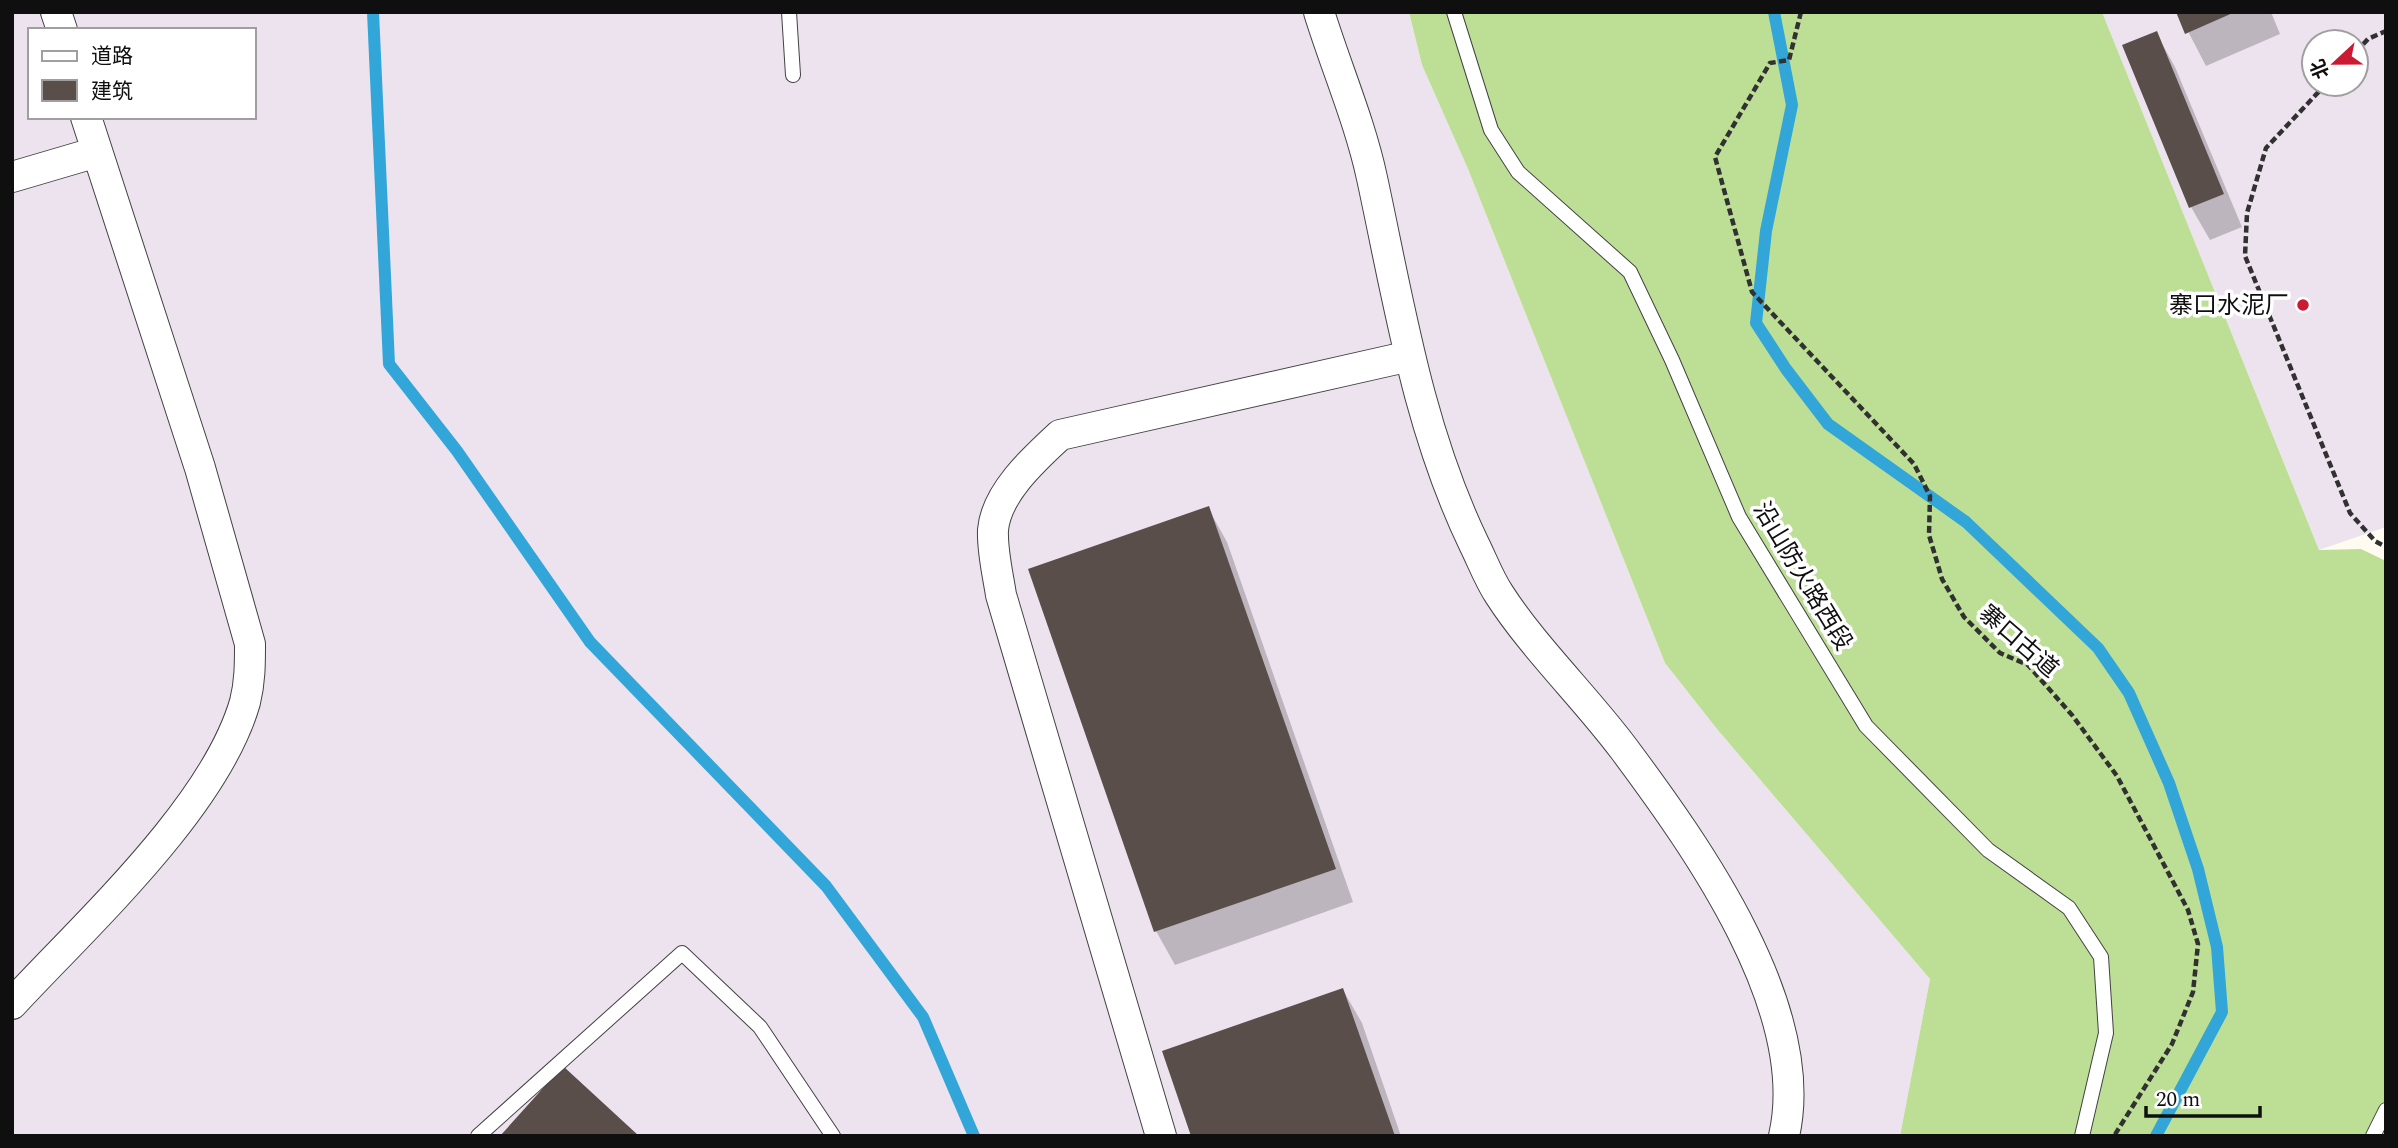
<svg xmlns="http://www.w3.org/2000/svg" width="2398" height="1148" font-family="Spectral,'Noto Sans SC',serif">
<rect width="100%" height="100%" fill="#fffbf1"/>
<path fill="#ece3ee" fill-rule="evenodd" d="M 12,12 L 1409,12 L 1422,65 L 1468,169 L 1665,663 L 1717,729 L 1930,979 L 1900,1136 L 12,1136 ZM 30,30 L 254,30 L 254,117 L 30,117 Z
M 2102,12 L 2386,12 L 2386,527 L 2319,550 ZM 2314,42 L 2356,42 L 2356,84 L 2314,84 Z"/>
<path fill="#bddf95" d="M 1409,12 L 2102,12 L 2319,550 L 2361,549 L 2386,561 L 2386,1136 L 1900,1136 L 1930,979 L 1717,729 L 1665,663 L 1468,169 L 1422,65 Z"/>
<path fill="#0003" d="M 2178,12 L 2271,12 L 2280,34 L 2206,66 Z
M 2156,33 L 2175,67 L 2242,227 L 2210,240 L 2191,207 Z
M 1208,508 L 1227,542 L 1353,902 L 1175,965 L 1156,931 L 1030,570 Z
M 1343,990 L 1362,1023 L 1401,1136 L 1193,1136 Z"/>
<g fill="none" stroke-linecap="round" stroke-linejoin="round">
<path stroke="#32a6d8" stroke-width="12" d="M 373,12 L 389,364 L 457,451 L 590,642 L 826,886 L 923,1017 L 974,1136
M 1774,12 L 1792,105 L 1766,231 L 1756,323 L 1786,369 L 1828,424 L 1966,522 L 2098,648 L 2129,693 L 2169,783 L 2198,869 L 2217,947 L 2222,1012 L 2156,1136"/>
</g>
<path fill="#594e4a" d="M 2176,12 L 2235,12 L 2185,34 Z
M 2157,31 L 2224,194 L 2189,208 L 2122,45 Z
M 1209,506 L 1336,869 L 1154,932 L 1028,569 Z
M 1343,988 L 1395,1136 L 1191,1136 L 1162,1051 Z
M 563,1066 L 639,1136 L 500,1136 Z"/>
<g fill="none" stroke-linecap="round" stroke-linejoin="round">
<defs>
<path id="service" d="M 789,12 L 793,75
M 1454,12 L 1491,130 L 1518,172 L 1630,272 L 1672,360 L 1739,517 L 1866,726 L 1988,850 L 2069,908 L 2101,957 L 2106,1033 L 2082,1136
M 478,1136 L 682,953 L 760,1027 L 833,1136
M 2373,1136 L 2386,1110"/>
<path id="minor" d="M 56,12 L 62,30
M 1319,12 C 1336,67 1360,122 1372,178 C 1399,303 1418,428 1474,544 C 1482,560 1489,579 1499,594 C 1533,647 1586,698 1624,749 C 1697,847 1813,1009 1784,1136
M 12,177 L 97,152
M 12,1004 C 86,924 215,807 245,702 C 250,682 250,664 250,644 L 200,468 L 86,117
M 1161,1136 L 1001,595 C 998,575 992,551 993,530 C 996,493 1035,458 1060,435 L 1410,356"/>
</defs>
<use href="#service" stroke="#424242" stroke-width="16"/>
<use href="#minor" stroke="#424242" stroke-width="32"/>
<path stroke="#313131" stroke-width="4.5" stroke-dasharray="7 3.5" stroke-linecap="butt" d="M 1801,12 L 1789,60 L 1770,63 L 1715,157 L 1752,292 L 1914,464 L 1930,496 L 1929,535 L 1942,579 L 1964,617 L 2000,653 L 2028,665 L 2072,715 L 2117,776 L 2188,910 L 2198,944 L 2193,992 L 2172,1044 L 2114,1136
M 2356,52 L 2368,39 L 2386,31
M 2326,84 L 2266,148 L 2247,213 L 2245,256 L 2350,513 L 2375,541 L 2386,547"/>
<use href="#service" stroke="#fff" stroke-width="14"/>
<use href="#minor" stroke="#fff" stroke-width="30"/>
</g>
<circle fill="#cb1b34" stroke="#fff" stroke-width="2.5" cx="2303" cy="305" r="7"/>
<g text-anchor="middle" stroke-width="7" stroke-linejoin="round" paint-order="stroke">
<g font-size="24" fill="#0f0f0f" stroke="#fff" text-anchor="end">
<text x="2289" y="313">寨口水泥厂</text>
</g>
<g font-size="24" fill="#0f0f0f" stroke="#fff">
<text transform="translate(1803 576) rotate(59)" y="8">沿山防火路西段</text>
<text transform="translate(2019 641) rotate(41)" y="8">寨口古道</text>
</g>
</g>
<rect width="2398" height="1148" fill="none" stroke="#0f0f0f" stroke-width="28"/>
<rect x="28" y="28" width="228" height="91" fill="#ffffff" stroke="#9f9f9f" stroke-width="2"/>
<rect x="42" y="51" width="35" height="10" fill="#ffffff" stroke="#9f9f9f" stroke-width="2"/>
<text x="91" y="63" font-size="21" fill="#0f0f0f">道路</text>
<rect x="42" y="80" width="35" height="21" fill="#594e4a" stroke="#9f9f9f" stroke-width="2"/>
<text x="91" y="98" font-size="21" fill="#0f0f0f">建筑</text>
<g transform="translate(2335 63) rotate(248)"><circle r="33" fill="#ffffff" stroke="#9f9f9f" stroke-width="2"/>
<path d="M0-5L12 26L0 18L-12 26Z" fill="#cb1b34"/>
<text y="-10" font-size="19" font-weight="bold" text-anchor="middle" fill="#0f0f0f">北</text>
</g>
<path d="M2146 1106v10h114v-10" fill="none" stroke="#0f0f0f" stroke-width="3.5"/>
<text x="2156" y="1106" font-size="21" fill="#0f0f0f" stroke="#ffffff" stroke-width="5" paint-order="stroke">20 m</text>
</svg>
